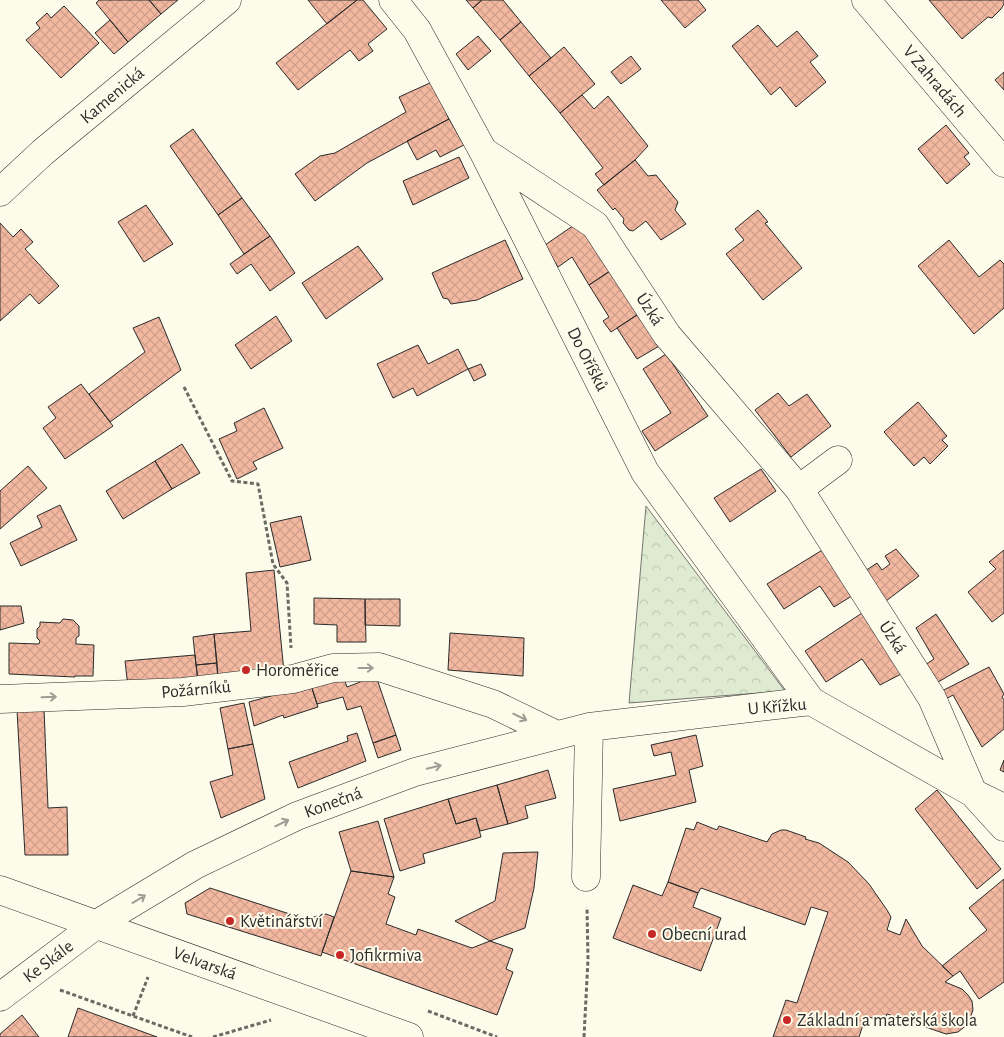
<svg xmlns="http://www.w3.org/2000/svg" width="1004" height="1037" font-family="'Alegreya Sans',sans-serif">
<defs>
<pattern id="forest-crowns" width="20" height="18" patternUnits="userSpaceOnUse" patternTransform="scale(1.25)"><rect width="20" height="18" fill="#deebd1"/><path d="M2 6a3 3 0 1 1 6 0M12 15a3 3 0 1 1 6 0" fill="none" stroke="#bfcab4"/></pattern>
<pattern id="building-cross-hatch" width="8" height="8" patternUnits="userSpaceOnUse" patternTransform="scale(1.25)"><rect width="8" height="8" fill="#f2b8a0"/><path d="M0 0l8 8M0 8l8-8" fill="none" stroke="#d09e8a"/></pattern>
</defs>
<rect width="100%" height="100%" fill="#fdfbea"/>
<path fill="url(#forest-crowns)" stroke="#74746e" d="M 646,506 L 785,691 L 629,703 Z"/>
<path fill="url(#building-cross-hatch)" stroke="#2b2b2b" d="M 99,0 L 149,0 L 161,14 L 128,42 L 96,3 Z
M 149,0 L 178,0 L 161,14 Z
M 308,0 L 357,0 L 327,24 Z
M 357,0 L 363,0 L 387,29 L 368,44 L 373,51 L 359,61 L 350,50 L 298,90 L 276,63 Z
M 466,0 L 482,0 L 473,8 Z
M 482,0 L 503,0 L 521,22 L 500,40 L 473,8 Z
M 661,0 L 698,0 L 706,10 L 685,28 Z
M 929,0 L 1004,0 L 1004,4 L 1001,9 L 992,18 L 988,17 L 962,39 Z
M 64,6 L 99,43 L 61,78 L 26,40 L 40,28 L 36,23 L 47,13 L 51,18 Z
M 110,20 L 128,42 L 114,54 L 95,33 Z
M 521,22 L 551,58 L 529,76 L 500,40 Z
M 758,25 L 777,47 L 797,31 L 818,56 L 810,62 L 826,82 L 796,107 L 780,87 L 771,95 L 732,46 Z
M 478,36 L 491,51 L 468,70 L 456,54 Z
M 564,47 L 595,84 L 560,113 L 529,76 Z
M 631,56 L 641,69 L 621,84 L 611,72 Z
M 1004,72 L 1004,90 L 995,80 Z
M 432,82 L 449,119 L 367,163 L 315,201 L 295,174 L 320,156 L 335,153 L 406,112 L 399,97 Z
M 582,95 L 594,109 L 608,96 L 648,146 L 635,160 L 604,185 L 595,174 L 603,168 L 560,113 Z
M 449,119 L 464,145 L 440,157 L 436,150 L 417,160 L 407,141 Z
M 946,125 L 969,153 L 964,157 L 970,164 L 947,184 L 918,149 Z
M 193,129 L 242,198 L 218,215 L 170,146 Z
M 459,157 L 469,178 L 413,205 L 403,181 Z
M 635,160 L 648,176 L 656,175 L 678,202 L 675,210 L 686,224 L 661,240 L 646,221 L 633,231 L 629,230 L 623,223 L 624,219 L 615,208 L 613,210 L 597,190 Z
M 242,198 L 270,236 L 244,254 L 218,215 Z
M 146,205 L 173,244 L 144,262 L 118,222 Z
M 758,210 L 768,222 L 765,223 L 802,268 L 763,300 L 726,254 L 744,240 L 735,229 Z
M 580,221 L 613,269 L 589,285 L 572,257 L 558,267 L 545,245 Z
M 0,223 L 13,237 L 21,229 L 33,242 L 25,249 L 59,286 L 39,304 L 30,294 L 0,321 Z
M 270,236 L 295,273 L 270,291 L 251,264 L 237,274 L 230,264 Z
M 505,240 L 523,279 L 477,300 L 451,304 L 448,299 L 443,298 L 432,273 Z
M 949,240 L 979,277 L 1000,260 L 1004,264 L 1004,308 L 974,334 L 918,266 Z
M 358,246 L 383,279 L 326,319 L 302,283 Z
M 613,269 L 640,313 L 611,332 L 603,321 L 609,317 L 589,285 Z
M 640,313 L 661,345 L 637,359 L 617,328 Z
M 276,316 L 292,341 L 251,369 L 235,345 Z
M 159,317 L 181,370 L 110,422 L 89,394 L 145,352 L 133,328 Z
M 418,345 L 428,364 L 458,349 L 468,369 L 417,396 L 413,388 L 393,398 L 377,364 Z
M 666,354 L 708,416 L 655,451 L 642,431 L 671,413 L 643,369 Z
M 481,364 L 486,375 L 474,381 L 468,369 Z
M 81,384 L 113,426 L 65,459 L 43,428 L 56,418 L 48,407 Z
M 778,393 L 789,406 L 807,394 L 831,426 L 791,457 L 755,410 Z
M 918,402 L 947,436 L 942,440 L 948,446 L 930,464 L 924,457 L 914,466 L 884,432 Z
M 264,408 L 283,448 L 253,462 L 257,469 L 237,479 L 219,439 L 237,431 L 234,423 Z
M 182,444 L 200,473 L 172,489 L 155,461 Z
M 155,461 L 172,489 L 123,519 L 106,491 Z
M 28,466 L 47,488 L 0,529 L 0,491 Z
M 761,469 L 776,491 L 730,522 L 714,498 Z
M 60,505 L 77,540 L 21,566 L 10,543 L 42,527 L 37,516 Z
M 301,516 L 311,560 L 280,567 L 270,523 Z
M 824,549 L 855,594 L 834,607 L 820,586 L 784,609 L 767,584 Z
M 896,549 L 919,576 L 886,601 L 865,571 L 877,563 L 882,570 L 890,564 L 885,556 Z
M 1004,550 L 1004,613 L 992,622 L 968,592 L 996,569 L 989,562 Z
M 274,570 L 284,672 L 218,679 L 214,634 L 251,631 L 246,573 Z
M 314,598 L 365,599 L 366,642 L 337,642 L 337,625 L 314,624 Z
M 365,599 L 400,599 L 400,626 L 365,625 Z
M 0,606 L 21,606 L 24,623 L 0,630 Z
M 865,611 L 903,673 L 880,685 L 862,659 L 826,682 L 805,651 Z
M 936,614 L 969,664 L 933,685 L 922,667 L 934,659 L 916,628 Z
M 63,619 L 73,620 L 79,626 L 79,636 L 76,638 L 76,644 L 94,645 L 93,676 L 75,676 L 75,677 L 9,674 L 9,643 L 39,644 L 40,641 L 37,638 L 37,629 L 40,626 L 40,622 L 60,623 Z
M 450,633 L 524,638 L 523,676 L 448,670 Z
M 214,634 L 217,663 L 196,665 L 193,637 Z
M 195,655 L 198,681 L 128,687 L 125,661 Z
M 217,663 L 218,679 L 198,681 L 196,665 Z
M 989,667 L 1004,694 L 1002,697 L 1004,700 L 1004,729 L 982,747 L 953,695 L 942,701 L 938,693 Z
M 343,676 L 347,687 L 376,676 L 396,735 L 373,743 L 361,706 L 347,710 L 343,697 L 317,704 L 311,685 Z
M 311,685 L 318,707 L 284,718 L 283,715 L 254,726 L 249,702 Z
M 244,703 L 253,744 L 228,749 L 220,708 Z
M 44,708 L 48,808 L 67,807 L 68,855 L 25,855 L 17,710 Z
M 357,733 L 366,761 L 298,788 L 289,762 L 348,741 L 347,736 Z
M 396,735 L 401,750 L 378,758 L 373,743 Z
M 696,735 L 703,766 L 689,770 L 696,802 L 620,821 L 613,789 L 676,775 L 671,752 L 654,756 L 651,745 Z
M 253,744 L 265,799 L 221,818 L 210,782 L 233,775 L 228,749 Z
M 1004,760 L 1004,772 L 1000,770 Z
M 548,770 L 556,798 L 525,806 L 528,818 L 508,824 L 497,785 Z
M 497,785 L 508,824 L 480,831 L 476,818 L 456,824 L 448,799 Z
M 937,790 L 1001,869 L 977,889 L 915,809 Z
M 448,799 L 456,824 L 476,818 L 481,837 L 423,854 L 425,863 L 400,871 L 384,819 Z
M 378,821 L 394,877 L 351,871 L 339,832 Z
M 697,822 L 717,830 L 719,826 L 767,842 L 772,834 L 781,830 L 786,830 L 806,837 L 805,839 L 819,843 L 848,862 L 869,884 L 887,910 L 891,917 L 887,930 L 900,935 L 906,919 L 922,946 L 953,976 L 945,982 L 962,989 L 968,995 L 972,1001 L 973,1010 L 968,1024 L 958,1032 L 946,1034 L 887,1014 L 884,1022 L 866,1016 L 859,1037 L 773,1037 L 786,1000 L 797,1003 L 828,912 L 811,907 L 805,925 L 701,888 L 698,893 L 668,882 L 686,828 L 694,830 Z
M 538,852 L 534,888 L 525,928 L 490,941 L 455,921 L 495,901 L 503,853 Z
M 351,871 L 394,877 L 388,894 L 395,897 L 386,924 L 416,935 L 418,929 L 472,948 L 490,941 L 513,949 L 506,969 L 513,972 L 497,1015 L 322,952 Z
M 1004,879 L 1004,982 L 979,999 L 960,971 L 953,976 L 942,966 L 987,930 L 969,908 Z
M 668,882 L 698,893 L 693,907 L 721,918 L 701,971 L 613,938 L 633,885 L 662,896 Z
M 210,888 L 305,919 L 326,914 L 334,917 L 321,956 L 187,914 L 185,903 Z
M 78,1008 L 157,1037 L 68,1037 Z
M 22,1015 L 39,1037 L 0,1037 L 0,1034 Z"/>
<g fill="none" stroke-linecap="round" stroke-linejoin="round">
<defs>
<path id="minor" d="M 393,0 L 417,30 L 483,151 L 645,472 L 811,701
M 866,0 L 1004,163
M 483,151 L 595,225 L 667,335 L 799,489 L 932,698 L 973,793 L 1004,827
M 0,192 L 43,152 L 227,0
M 799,489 L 838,460
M 0,699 L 183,692 L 293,679 L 333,668 L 379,667 L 493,704 L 557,735
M 586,877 L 589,727
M 0,997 L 97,924 L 195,865 L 297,816 L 415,772 L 589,727 L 811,701 L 973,793 L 1004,808"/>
<path id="major" d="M 0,890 L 409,1037"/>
</defs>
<use href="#minor" stroke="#2b2b2b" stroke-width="29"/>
<use href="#major" stroke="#2b2b2b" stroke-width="29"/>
<path stroke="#6a6964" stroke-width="3" stroke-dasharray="4 2.5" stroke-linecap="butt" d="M 184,387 L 232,481 L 258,484 L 273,564 L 287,583 L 291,648
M 60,990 L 192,1037
M 428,1011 L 497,1037
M 133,1016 L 148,977
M 213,1037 L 271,1020
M 584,1037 L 588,959 L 587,907"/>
<use href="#minor" stroke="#fdfbea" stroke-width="28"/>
<use href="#major" stroke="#fdfbea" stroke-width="28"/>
</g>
<defs><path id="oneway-shaft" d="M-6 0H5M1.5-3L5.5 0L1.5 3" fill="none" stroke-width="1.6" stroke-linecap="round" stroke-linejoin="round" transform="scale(1.25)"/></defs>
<g stroke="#9e9d94">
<use href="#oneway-shaft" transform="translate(366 668)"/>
<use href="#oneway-shaft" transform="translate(49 697) rotate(-2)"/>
<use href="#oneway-shaft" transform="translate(520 717) rotate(26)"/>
<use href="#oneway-shaft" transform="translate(434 767) rotate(-14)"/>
<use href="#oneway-shaft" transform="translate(282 823) rotate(-26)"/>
<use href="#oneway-shaft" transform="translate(139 899) rotate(-31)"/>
</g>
<g fill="#c62828" stroke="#fdfbea" stroke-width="2">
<circle cx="246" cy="670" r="5"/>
<circle cx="230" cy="921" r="5"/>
<circle cx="652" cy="934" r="5"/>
<circle cx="340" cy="955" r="5"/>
<circle cx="787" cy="1020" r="5"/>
</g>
<g text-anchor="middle" stroke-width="4" stroke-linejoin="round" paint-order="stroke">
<g font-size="18" fill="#2b2b2b" stroke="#fdfbea">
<text transform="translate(935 81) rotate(50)" y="6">V Zahradách</text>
<text transform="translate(112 95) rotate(-40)" y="6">Kamenická</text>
<text transform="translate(650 309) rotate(57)" y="6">Úzká</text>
<text transform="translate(588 359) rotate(63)" y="6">Do Oříšků</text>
<text transform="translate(893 637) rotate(57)" y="6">Úzká</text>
<text transform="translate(196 689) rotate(-5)" y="6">Požárníků</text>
<text transform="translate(777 706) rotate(-5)" y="6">U Křížku</text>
<text transform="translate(333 802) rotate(-20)" y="6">Konečná</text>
<text transform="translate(48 961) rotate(-37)" y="6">Ke Skále</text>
<text transform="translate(205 963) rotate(20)" y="6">Velvarská</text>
</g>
<g font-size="18" fill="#2b2b2b" stroke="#fdfbea" text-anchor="start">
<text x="256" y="676">Horoměřice</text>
<text x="240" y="927">Květinářství</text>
<text x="662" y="940">Obecní urad</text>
<text x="350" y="961">Jofikrmiva</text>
<text x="797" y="1026">Základní a mateřská škola</text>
</g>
</g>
</svg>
